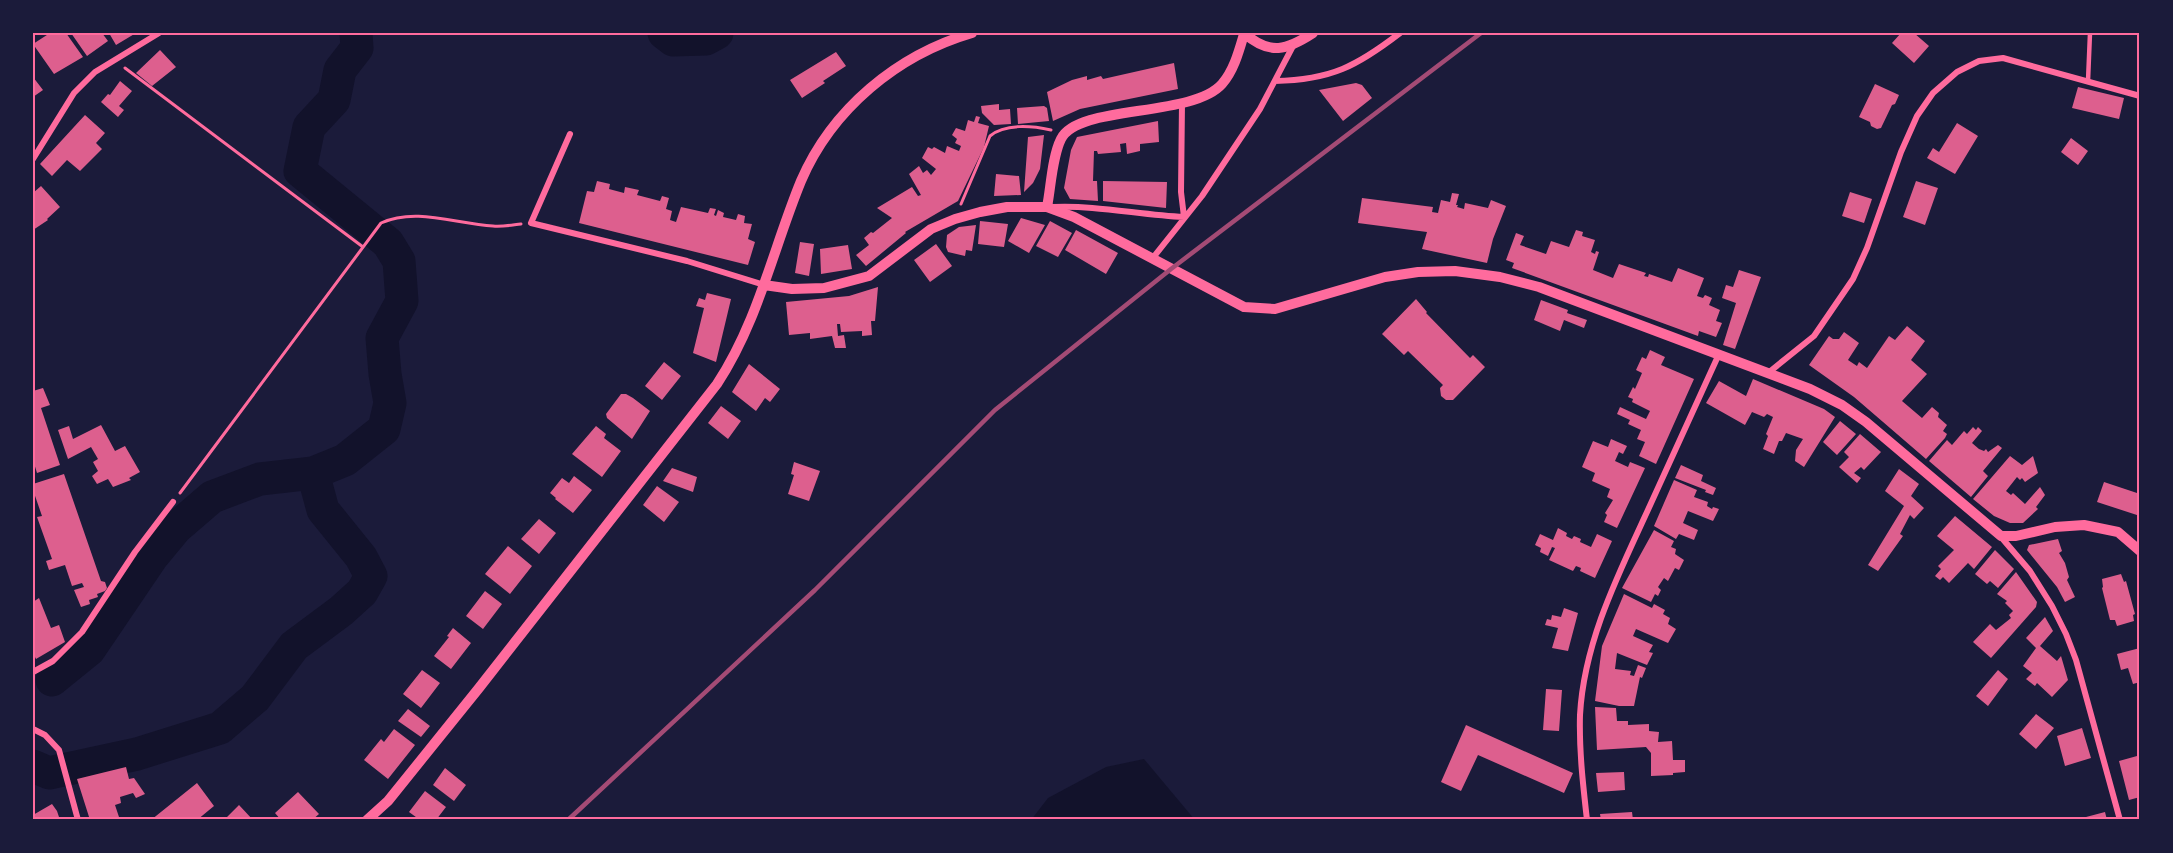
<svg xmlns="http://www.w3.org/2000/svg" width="2173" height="853" font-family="Ubuntu,sans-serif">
<rect width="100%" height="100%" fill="#1b1b3a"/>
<path fill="#12122b" d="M 1144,759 L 1195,820 L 1031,820 L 1048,798 L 1106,767 Z"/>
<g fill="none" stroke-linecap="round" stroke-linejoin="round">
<path stroke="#12122b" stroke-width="33" d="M 664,33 L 673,40 L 706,39 L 717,33
M 52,680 L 89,650 L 152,557 L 176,528 L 212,497 L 260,479 L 313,473 L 345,460 L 384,429 L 390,403 L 385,374 L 382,338 L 402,301 L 399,261 L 388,243 L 300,171 L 309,127 L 334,100 L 340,70 L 357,48 L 356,33
M 33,766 L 49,773 L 137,754 L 220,728 L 255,698 L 294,646 L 341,611 L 362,592 L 371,576 L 361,557 L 323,510 L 313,473"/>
</g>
<path fill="#dd5f8e" d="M 50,33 L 66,33 L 83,57 L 54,74 L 33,44 Z
M 71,33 L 102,33 L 108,41 L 87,56 Z
M 109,33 L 136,33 L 116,45 Z
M 1901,33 L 1914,33 L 1929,46 L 1914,63 L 1892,43 Z
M 160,50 L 176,67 L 152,86 L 136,73 Z
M 836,52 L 846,66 L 823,81 L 825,83 L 802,98 L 790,80 Z
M 1174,63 L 1178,89 L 1080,109 L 1053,121 L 1047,92 L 1072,80 L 1087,76 L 1087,80 L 1101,76 L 1103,79 Z
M 33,77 L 43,90 L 33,97 Z
M 120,81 L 132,91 L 119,106 L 124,110 L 118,117 L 101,102 L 108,94 L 110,95 Z
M 1356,83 L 1362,85 L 1372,98 L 1343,121 L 1319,90 Z
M 1875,84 L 1899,95 L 1895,104 L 1892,105 L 1881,128 L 1877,129 L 1871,126 L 1870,122 L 1859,117 Z
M 2078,87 L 2124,98 L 2119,119 L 2072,108 Z
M 999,104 L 999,110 L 1010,109 L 1011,124 L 994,125 L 982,113 L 981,106 Z
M 1044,106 L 1047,108 L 1049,121 L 1018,124 L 1017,108 Z
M 85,115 L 105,133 L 96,143 L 102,149 L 80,171 L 67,160 L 52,176 L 40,164 Z
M 976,116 L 980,117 L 978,123 L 989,126 L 984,147 L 958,201 L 905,232 L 906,233 L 866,266 L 856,255 L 869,245 L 864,238 L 871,232 L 873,233 L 892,218 L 877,208 L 912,187 L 918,196 L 921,195 L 909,174 L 919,166 L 923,173 L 927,170 L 931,175 L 936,169 L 922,158 L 928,147 L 932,149 L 934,147 L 945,153 L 947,146 L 959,151 L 961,146 L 955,143 L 957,139 L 952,135 L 956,128 L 965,131 L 968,120 L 974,122 Z
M 1158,121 L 1159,142 L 1140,144 L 1140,151 L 1127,154 L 1126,143 L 1120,144 L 1121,152 L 1098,154 L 1097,151 L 1094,151 L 1093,181 L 1097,181 L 1098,201 L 1070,199 L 1064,188 L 1071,150 L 1077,137 Z
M 1957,123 L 1978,136 L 1955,174 L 1927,158 L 1933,148 L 1939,152 Z
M 1044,135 L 1040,169 L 1033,183 L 1024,192 L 1028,137 Z
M 2071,138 L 2088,151 L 2078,165 L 2061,152 Z
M 996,174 L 1019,176 L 1021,195 L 994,196 Z
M 597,181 L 610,184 L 609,189 L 624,193 L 625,187 L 639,190 L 637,195 L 660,201 L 662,196 L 669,198 L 666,209 L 672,211 L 670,220 L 676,222 L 681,207 L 708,213 L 710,208 L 716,209 L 714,215 L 716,216 L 718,210 L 724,213 L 723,217 L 736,220 L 738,214 L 745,216 L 744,223 L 752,224 L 748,239 L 755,242 L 748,265 L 579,223 L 587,191 L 594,192 Z
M 1103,181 L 1167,182 L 1166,208 L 1103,201 Z
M 1916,181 L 1938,188 L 1925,225 L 1903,217 Z
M 41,186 L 60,207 L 47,219 L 48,220 L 33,230 L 33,193 Z
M 1850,192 L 1872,199 L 1864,223 L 1842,216 Z
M 1452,193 L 1459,194 L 1456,205 L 1458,205 L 1457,207 L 1464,209 L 1465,203 L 1488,208 L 1491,200 L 1506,206 L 1493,239 L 1487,263 L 1422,249 L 1427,232 L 1358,223 L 1362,198 L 1433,207 L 1432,212 L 1438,213 L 1441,200 L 1450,202 Z
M 1021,218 L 1045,225 L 1029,253 L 1008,241 Z
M 980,221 L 1008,224 L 1004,247 L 978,244 Z
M 1050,221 L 1072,233 L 1058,257 L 1036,246 Z
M 976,225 L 972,251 L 966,250 L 965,256 L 948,252 L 946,247 L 947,235 L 959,227 Z
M 1076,230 L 1118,253 L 1106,274 L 1065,250 Z
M 1576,230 L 1583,232 L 1582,236 L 1595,240 L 1591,252 L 1595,254 L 1596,251 L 1599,252 L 1593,270 L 1613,278 L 1619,264 L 1646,273 L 1644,276 L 1648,277 L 1649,274 L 1672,282 L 1678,268 L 1704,278 L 1697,296 L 1703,298 L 1705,295 L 1712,298 L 1709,305 L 1720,310 L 1716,321 L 1722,323 L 1716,337 L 1699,331 L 1698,336 L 1512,268 L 1514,263 L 1506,260 L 1516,233 L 1524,236 L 1520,245 L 1546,254 L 1551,241 L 1569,247 Z
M 800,242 L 814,244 L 809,276 L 795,273 Z
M 936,244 L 952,266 L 930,282 L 914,260 Z
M 848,245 L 852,269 L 821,274 L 820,249 Z
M 1739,270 L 1761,277 L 1735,349 L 1723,345 L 1736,303 L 1722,298 L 1726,285 L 1733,287 Z
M 878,287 L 875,321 L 871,321 L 872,335 L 862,336 L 862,331 L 841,332 L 840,324 L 837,324 L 838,336 L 844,335 L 846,348 L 835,348 L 832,336 L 810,339 L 810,333 L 789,335 L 786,302 L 849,296 Z
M 707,293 L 731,299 L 716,362 L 693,353 L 704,308 L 696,306 L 699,298 L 705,300 Z
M 1416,299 L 1427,312 L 1426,313 L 1470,358 L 1473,355 L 1485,367 L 1453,400 L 1446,400 L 1441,396 L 1440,388 L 1443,385 L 1408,351 L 1404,355 L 1382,334 Z
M 1541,300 L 1568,310 L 1567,313 L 1587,320 L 1584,328 L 1564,320 L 1560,331 L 1534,320 Z
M 1907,326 L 1925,341 L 1911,360 L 1927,374 L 1902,401 L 1922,418 L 1932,407 L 1939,413 L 1938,417 L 1947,425 L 1943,431 L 1947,434 L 1945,438 L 1926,459 L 1854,397 L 1809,365 L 1829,336 L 1833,339 L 1839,339 L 1844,332 L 1859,343 L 1848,360 L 1857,366 L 1859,362 L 1867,368 L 1889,336 L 1895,340 Z
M 1650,350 L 1665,357 L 1661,365 L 1694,379 L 1656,464 L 1639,456 L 1645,442 L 1637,439 L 1641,430 L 1628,424 L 1630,420 L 1617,414 L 1620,407 L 1646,419 L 1650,411 L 1632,402 L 1633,399 L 1628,397 L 1633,387 L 1635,389 L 1642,373 L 1636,370 L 1642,357 L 1646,359 Z
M 664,362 L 681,376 L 662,400 L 645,386 Z
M 749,364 L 780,389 L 770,402 L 765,398 L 756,411 L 732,392 Z
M 1753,379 L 1824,409 L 1835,417 L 1804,467 L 1795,461 L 1796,450 L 1803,439 L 1786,433 L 1782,441 L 1779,441 L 1774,454 L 1763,449 L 1768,436 L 1766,434 L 1773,417 L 1767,414 L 1764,417 L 1752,412 L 1745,425 L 1706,403 L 1719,381 L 1746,396 Z
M 43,388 L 50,405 L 41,408 L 60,465 L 37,473 L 33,460 L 33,391 Z
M 621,394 L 626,394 L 633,398 L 650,411 L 632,439 L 607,418 L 606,414 Z
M 721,406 L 741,421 L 728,439 L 708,423 Z
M 1840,421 L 1856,434 L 1837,455 L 1823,442 Z
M 101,425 L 115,451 L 125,446 L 140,472 L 129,478 L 131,480 L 113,487 L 108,479 L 97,484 L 92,476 L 98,471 L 93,462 L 98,459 L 91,447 L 68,459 L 58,430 L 69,426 L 73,439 Z
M 596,426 L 606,434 L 604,438 L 621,451 L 602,477 L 572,454 Z
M 1973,427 L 1976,430 L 1978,427 L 1982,431 L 1972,443 L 1979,449 L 1984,451 L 1986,449 L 1988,452 L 1998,445 L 2002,448 L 1983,471 L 1988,476 L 1971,497 L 1929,461 L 1947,440 L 1952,445 L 1964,431 L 1967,434 Z
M 1860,434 L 1881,452 L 1864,470 L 1861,467 L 1854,473 L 1861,478 L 1857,483 L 1839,467 L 1849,457 L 1844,452 Z
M 1611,439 L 1627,446 L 1623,454 L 1619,452 L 1615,461 L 1628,467 L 1630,462 L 1645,468 L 1617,528 L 1604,522 L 1607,515 L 1605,513 L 1613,500 L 1607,497 L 1610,489 L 1592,481 L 1595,473 L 1582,467 L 1593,441 L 1608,447 Z
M 2010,456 L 2022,465 L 2033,456 L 2038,473 L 2025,482 L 2022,478 L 2020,480 L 2017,477 L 2006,491 L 2011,495 L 2013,493 L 2025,504 L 2040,487 L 2045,495 L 2036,507 L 2038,509 L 2023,523 L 2010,523 L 1994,516 L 1973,499 Z
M 794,462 L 820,471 L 809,501 L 788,494 L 794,475 L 791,474 Z
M 1681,465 L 1703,475 L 1701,481 L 1716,488 L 1713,495 L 1705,492 L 1706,490 L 1675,478 Z
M 672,468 L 697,477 L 693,492 L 663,481 Z
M 1899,469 L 1919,484 L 1911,496 L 1924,508 L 1914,519 L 1910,515 L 1900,534 L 1903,536 L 1878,571 L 1868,565 L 1904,506 L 1885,491 Z
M 64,474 L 101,581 L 105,582 L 107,588 L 105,591 L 97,594 L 98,597 L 89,600 L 90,604 L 81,607 L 74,590 L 84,587 L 82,583 L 72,586 L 65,565 L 49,570 L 46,561 L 52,559 L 37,517 L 42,516 L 33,490 L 33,484 Z
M 574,476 L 592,490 L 573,513 L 555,499 L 556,498 L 550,493 L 562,478 L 569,483 Z
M 1674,480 L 1697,490 L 1694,497 L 1708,502 L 1707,506 L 1712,509 L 1713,507 L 1719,509 L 1713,521 L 1688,511 L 1683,523 L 1698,530 L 1694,540 L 1679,534 L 1676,539 L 1654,526 Z
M 2104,482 L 2140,494 L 2140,516 L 2097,502 Z
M 657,486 L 679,502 L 664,522 L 643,505 Z
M 1955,516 L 1992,547 L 1974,569 L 1968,563 L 1949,583 L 1943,577 L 1940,580 L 1935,576 L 1941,569 L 1938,566 L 1954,550 L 1937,536 Z
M 539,519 L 556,533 L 539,554 L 521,539 Z
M 1558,528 L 1567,533 L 1566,536 L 1572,539 L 1574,536 L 1581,539 L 1580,542 L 1591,547 L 1597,534 L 1612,541 L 1595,578 L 1580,571 L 1581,568 L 1576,566 L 1573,571 L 1549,560 L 1555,548 L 1552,547 L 1548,556 L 1540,552 L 1541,548 L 1535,545 L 1540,534 L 1553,540 Z
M 1654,530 L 1674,541 L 1671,547 L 1676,549 L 1675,554 L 1684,560 L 1679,570 L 1675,568 L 1668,581 L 1664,578 L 1658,587 L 1661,590 L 1658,596 L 1655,594 L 1651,602 L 1622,588 Z
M 2058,539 L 2062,551 L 2059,553 L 2065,563 L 2069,577 L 2067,580 L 2075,597 L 2065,602 L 2057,587 L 2027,550 L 2029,545 Z
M 508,546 L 532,566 L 510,594 L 485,574 Z
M 1995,550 L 2014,569 L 1998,588 L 1990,581 L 1987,584 L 1975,574 Z
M 2016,572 L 2037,602 L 2036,607 L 1991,658 L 1973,642 L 1990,624 L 1996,630 L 2011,618 L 2009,615 L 2013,611 L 2005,603 L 2007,601 L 1997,594 Z
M 2121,574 L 2124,582 L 2126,581 L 2135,614 L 2133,615 L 2134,621 L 2117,626 L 2115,620 L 2110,620 L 2102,588 L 2103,587 L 2102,579 Z
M 485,591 L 502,604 L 483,629 L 466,616 Z
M 1624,594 L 1652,608 L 1654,604 L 1665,610 L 1663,614 L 1670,618 L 1668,624 L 1676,629 L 1668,643 L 1636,629 L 1633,636 L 1653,645 L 1649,652 L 1653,653 L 1647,665 L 1617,653 L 1615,669 L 1631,671 L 1630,675 L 1634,676 L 1638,665 L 1646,668 L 1642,678 L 1640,677 L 1634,706 L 1619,706 L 1595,701 L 1602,646 Z
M 39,598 L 51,628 L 59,625 L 65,642 L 36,659 L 33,653 L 33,602 Z
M 1564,608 L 1578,613 L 1568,651 L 1552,648 L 1558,628 L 1545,625 L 1547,619 L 1551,620 L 1552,615 L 1561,617 Z
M 2045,617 L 2053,631 L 2040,646 L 2057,661 L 2061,656 L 2068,680 L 2052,697 L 2037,683 L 2035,686 L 2026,679 L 2032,673 L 2023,666 L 2036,648 L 2026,638 Z
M 453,628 L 471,643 L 451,669 L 434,656 L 449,637 L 447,636 Z
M 2140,648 L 2140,682 L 2133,684 L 2128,668 L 2121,670 L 2117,654 Z
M 422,670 L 440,683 L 421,708 L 403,694 Z
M 1998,670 L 2008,679 L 1988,706 L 1976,696 Z
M 1546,689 L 1562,690 L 1559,731 L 1543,730 Z
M 1595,707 L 1616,708 L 1617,721 L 1628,721 L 1628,725 L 1649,724 L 1649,731 L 1659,732 L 1658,742 L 1672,741 L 1673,760 L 1685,760 L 1685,772 L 1673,773 L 1673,775 L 1651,776 L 1651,753 L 1646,747 L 1597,750 Z
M 408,709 L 430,726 L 421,737 L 398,721 Z
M 2036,714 L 2054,728 L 2036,749 L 2019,734 Z
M 1466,725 L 1573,773 L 1564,793 L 1478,755 L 1461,791 L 1441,782 Z
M 2082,728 L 2091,758 L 2065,766 L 2057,736 Z
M 394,729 L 415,745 L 388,779 L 364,760 L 381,739 L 384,742 Z
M 2137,756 L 2140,768 L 2140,797 L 2129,800 L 2119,761 Z
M 126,767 L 129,779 L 134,778 L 145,794 L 136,798 L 133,793 L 120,797 L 121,803 L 115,805 L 120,820 L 90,820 L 77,779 Z
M 445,768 L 466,785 L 454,801 L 433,785 Z
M 1624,772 L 1625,790 L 1598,792 L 1596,773 Z
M 197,783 L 214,806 L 197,820 L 151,820 Z
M 425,791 L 446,807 L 436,820 L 420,820 L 409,812 Z
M 298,792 L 319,814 L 312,820 L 281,820 L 275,813 Z
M 52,804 L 57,811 L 60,820 L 33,820 L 33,815 Z
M 239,805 L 253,820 L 228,820 L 226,818 Z
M 1632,812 L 1633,820 L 1601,820 L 1600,814 Z
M 2105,812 L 2107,820 L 2086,820 L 2086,817 Z"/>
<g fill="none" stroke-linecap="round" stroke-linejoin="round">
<path stroke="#ff6b9d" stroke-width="3" d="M 125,68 L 363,247
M 961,204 L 990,136 C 1005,123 1033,126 1051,130
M 180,493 L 381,223 C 416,207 456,224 493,226 C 502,227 512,225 521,224"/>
<path stroke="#ff6b9d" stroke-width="4.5" d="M 2088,81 L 2090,33"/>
<path stroke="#ff6b9d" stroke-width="6" d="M 1275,81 C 1331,80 1357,66 1400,33
M 1182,103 L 1181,192 L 1184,217
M 570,134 L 531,223 L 687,261 L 764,285
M 33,159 L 74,93 L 95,72 L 159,33
M 1053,207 C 1097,205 1140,215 1184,217
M 1152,259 L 1202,196 L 1260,109 L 1293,46
M 1768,373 L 1814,336 L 1853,279 L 1867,248 L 1901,152 L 1917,116 L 1933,93 L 1957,72 L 1979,61 L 2003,58 L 2140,96
M 2001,537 L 2030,571 L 2052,606 L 2066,634 L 2076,660 L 2120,820
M 33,672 L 53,661 L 82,632 L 135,552 L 173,502
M 33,729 L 45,735 L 59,750 L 78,820
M 1587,820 C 1583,785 1579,750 1580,715 C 1584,643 1617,577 1647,512 C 1671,460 1695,407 1719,354"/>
<path stroke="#ff6b9d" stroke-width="10" d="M 1244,33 C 1270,56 1287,50 1313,33
M 1047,207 C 1051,187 1052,157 1061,139 C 1078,104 1192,118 1222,84 C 1234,70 1239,51 1244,34
M 764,285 L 792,289 L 824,288 L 869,276 L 931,229 L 955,219 L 980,212 L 1007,207 L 1047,207 L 1074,217 L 1244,307 L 1275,309 L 1385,277 L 1418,272 L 1455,271 L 1500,277 L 1539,287 L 1810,389 L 1842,405 L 1866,422 L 2001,536 L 2016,536 L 2055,527 L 2084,525 L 2118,532 L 2140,551
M 367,820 L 388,801 L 479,688 L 717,384 C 758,322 773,249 801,181 C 832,109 897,55 972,33"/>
<path stroke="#a44b75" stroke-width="4.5" d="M 568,820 L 815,590 L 995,410 L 1171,269 L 1481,33"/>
</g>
<rect width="2173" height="853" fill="none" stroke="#1b1b3a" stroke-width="69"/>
<rect x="34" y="34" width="2104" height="784" fill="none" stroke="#ff6b9d" stroke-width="2"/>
</svg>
